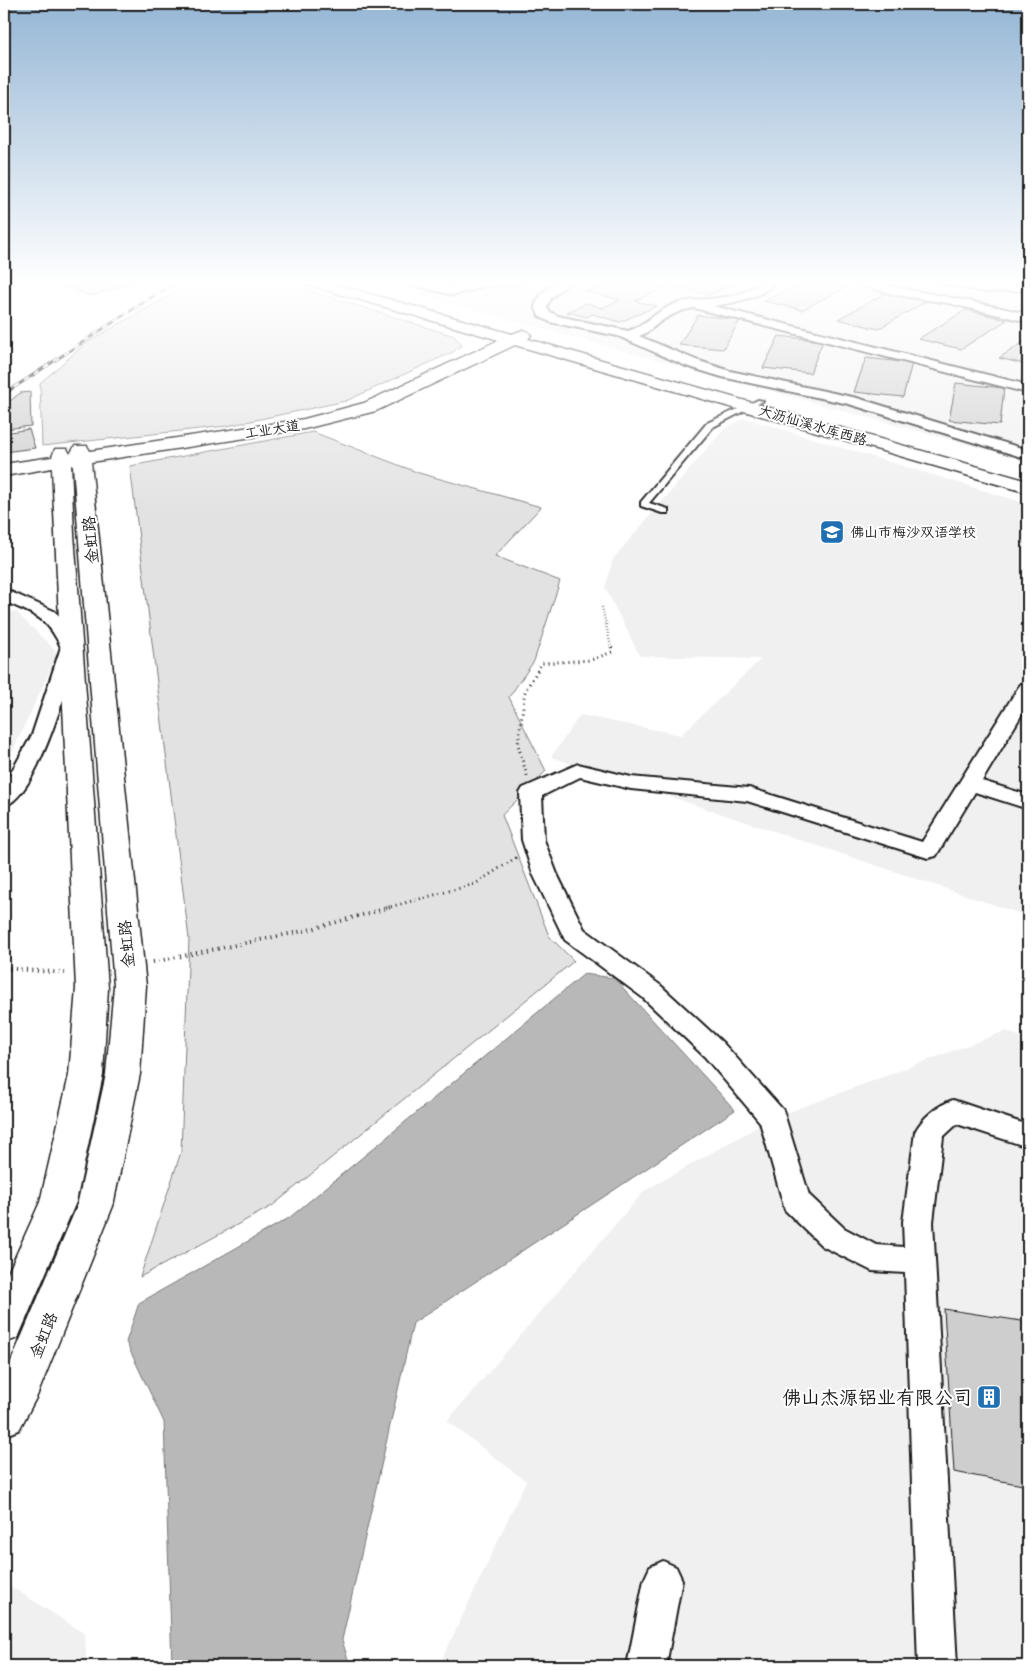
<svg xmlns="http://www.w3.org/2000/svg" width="1032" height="1670" font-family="'Gochi Hand','LXGW WenKai TC',sans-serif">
<rect width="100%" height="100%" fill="#fff"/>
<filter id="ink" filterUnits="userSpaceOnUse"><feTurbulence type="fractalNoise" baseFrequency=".02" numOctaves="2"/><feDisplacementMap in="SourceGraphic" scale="10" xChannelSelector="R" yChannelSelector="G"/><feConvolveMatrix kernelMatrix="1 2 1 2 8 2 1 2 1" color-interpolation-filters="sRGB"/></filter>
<g filter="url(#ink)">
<path fill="#f0f0f0" d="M 367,281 L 1028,281 L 1028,461 Z
M 745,418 L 1028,504 L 1028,916 L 551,757 L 580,715 L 681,735 L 761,659 L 640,656 L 605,588 L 613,559 L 724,429 Z
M 4,611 L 16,612 L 58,653 L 4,770 Z
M 1006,1031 L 1028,1040 L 1028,1666 L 439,1666 L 526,1481 L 447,1421 L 644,1191 L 773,1118 Z
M 4,1582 L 85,1634 L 87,1666 L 4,1666 Z"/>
<path fill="#e2e2e2" stroke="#7f7f7f" d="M 195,281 L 279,281 L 454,336 L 462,345 L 453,352 L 346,401 L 227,426 L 42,446 L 40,383 L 86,343 Z
M 313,432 L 419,473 L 541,507 L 495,556 L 560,581 L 534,661 L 509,697 L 546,771 L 502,815 L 549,936 L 574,961 L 272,1206 L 140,1277 L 181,1152 L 189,939 L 130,466 Z"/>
<path fill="#b8b8b8" stroke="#7a7a7a" d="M 584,974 L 614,978 L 735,1110 L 413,1323 L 342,1640 L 350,1666 L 172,1666 L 164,1422 L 126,1342 L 139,1303 L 289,1218 Z"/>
<path fill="#cecece" stroke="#1c1c1c" d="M 49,281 L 140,281 L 91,296 Z
M 610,281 L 740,281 L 709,295 L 670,285 L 635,301 L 657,306 L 620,322 L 592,314 L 587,317 L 567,312 L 587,303 L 602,308 L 620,300 L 585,291 Z
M 805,281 L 837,281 L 852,284 L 802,310 L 764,301 Z
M 888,292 L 927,301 L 878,329 L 838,319 Z
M 966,310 L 1007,320 L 961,349 L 918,339 Z
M 698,315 L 740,320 L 723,349 L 679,345 Z
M 779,336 L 823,341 L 810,373 L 763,368 Z
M 1028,339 L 1028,365 L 999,358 Z
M 866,358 L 912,363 L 903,397 L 854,392 Z
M 956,383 L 1004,388 L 1000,425 L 949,420 Z
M 30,392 L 31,426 L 4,429 L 4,406 L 20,393 Z
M 29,429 L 35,448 L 4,452 L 4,433 Z
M 944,1309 L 1028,1322 L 1028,1486 L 954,1472 Z"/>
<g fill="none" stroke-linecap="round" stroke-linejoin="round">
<defs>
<path id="service" d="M 758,400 L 763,401 L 713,427 L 649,503 L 668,509 L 668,513 L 662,513 L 641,506 L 641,502 L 707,423 Z"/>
<path id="minor" d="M 404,281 L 423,281 L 453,287 L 481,281 L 526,281 L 520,284 L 486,286 L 453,295 L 406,283 Z
M 558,281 L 571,281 L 551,298 L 547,306 L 548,311 L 558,316 L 628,331 C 645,326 657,310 675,304 C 693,298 714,300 732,296 C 750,292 757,281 775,281 C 765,298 731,303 713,306 L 1028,385 L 1028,393 L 694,308 C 681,310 670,315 660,322 C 652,328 648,333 639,336 L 696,360 L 730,371 L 857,398 L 1028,450 L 1028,459 L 849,404 L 722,377 L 686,366 L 618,336 L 550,322 L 539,316 L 535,306 L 542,293 Z
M 854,281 C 870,279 884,285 899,288 C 943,296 985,304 1028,314 L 1028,322 L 948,303 L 896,295 L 856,283 Z
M 939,281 L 960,281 L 985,286 L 1028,284 L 1028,290 L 985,292 L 941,283 Z
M 4,589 L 54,611 L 66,622 L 79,647 C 69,679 38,797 4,806 L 4,785 L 32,735 L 61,647 C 46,615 34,615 4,601 Z
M 1028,682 L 1028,704 L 982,781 L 1028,795 L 1028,809 L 975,792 L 936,856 L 928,858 L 747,801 L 631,789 L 580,777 L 542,796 L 544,840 L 557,874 L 584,929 L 660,985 L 723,1043 L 783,1110 L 809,1195 L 844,1228 L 876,1245 L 904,1247 L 903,1222 L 915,1132 C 922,1118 938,1105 953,1100 L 1028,1125 L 1028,1147 L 957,1124 L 943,1137 L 933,1222 L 957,1666 L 918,1666 L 905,1273 L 872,1271 L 822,1246 L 785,1210 L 760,1122 L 705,1057 L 642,997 L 565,940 L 533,874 L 522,840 L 520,793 L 523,788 L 578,764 L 631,777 L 749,788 L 922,842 L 1018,688 L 1021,684 Z
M 663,1561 L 676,1567 L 682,1580 L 666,1666 L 627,1666 L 644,1580 L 650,1567 Z"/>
<path id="tertiary" d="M 303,281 L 324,281 L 512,334 L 523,330 L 528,332 L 531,335 L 528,339 L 1028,481 L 1028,493 L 515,345 L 376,411 L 304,429 L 91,462 L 146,986 L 140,1074 L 113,1206 L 37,1396 L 19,1430 L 4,1436 L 4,1378 L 77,1206 L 106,1074 L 114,986 L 73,465 L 71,465 L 74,534 L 108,988 L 103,1075 L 76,1202 L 18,1338 L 4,1343 L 4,1282 L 40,1202 L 69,1075 L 76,988 L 52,468 L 4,476 L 4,464 L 52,457 L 55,449 L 67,449 L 70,454 L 75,446 L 87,446 L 90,451 L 304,419 L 364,403 L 499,340 L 305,284 Z"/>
</defs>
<use href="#service" stroke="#1c1c1c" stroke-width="4"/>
<use href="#minor" stroke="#1c1c1c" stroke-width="4"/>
<use href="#tertiary" stroke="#1c1c1c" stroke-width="3"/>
<path stroke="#1c1c1c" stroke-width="2.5" stroke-dasharray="0.5 2.5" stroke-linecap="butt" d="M 602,607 L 611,647"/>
<path stroke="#1c1c1c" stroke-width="3" stroke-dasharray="1 4" stroke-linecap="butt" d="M 527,776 L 518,745 L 525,691 L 542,663 L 591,660 L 612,652 L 611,645
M 386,908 L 475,884 L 517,857"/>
<path stroke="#1c1c1c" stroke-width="4" stroke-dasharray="1 4.5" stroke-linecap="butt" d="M 153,962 L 308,930 L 391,907
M 4,968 L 65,973"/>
<use href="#service" fill="#fff" fill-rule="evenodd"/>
<use href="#minor" fill="#fff" fill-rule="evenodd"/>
<use href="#tertiary" fill="#fff" fill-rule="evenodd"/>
<defs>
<path id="rail" d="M 4,394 L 153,296 L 182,281"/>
</defs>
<use href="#rail" stroke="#1c1c1c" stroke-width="3"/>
<use href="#rail" stroke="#fff" stroke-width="2" stroke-dasharray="6" stroke-linecap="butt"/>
</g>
</g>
<linearGradient id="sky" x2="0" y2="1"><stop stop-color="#95b6d5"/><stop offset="0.55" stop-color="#fff"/><stop offset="1" stop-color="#fff" stop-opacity="0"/></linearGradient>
<rect width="1032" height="514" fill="url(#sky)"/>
<defs>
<symbol id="school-square" viewBox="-11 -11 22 22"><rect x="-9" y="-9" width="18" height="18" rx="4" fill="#1f6fb2" stroke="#fff"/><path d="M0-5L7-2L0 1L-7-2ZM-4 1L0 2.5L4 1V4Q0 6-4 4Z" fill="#fff"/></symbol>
<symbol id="building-square" viewBox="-11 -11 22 22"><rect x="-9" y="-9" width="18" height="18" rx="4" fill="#1f6fb2" stroke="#fff"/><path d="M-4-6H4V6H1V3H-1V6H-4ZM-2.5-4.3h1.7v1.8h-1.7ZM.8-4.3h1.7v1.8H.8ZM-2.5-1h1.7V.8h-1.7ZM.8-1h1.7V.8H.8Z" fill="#fff"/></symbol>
</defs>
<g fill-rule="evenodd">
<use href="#school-square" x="818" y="518" width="28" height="28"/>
<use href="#building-square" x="975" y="1383" width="28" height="28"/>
</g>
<g text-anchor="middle" stroke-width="4" stroke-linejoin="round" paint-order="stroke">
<g font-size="14" fill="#1c1c1c" stroke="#fff">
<text transform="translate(813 425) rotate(16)" y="5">大沥仙溪水库西路</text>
<text transform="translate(272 429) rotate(-9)" y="5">工业大道</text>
</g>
<g font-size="14" fill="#1c1c1c" stroke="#fff" text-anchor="start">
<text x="850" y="537">佛山市梅沙双语学校</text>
</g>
<g font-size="16" fill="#1c1c1c" stroke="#fff">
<text transform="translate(90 540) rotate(-95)" y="6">金虹路</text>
<text transform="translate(126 944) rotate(-95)" y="6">金虹路</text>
<text transform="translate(43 1335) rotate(-68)" y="6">金虹路</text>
</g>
<g font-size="19" fill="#1c1c1c" stroke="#fff" text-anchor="end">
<text x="972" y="1404">佛山杰源铝业有限公司</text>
</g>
</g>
<rect width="1032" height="1670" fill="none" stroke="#fff" stroke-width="20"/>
<rect x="10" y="10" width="1012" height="1650" fill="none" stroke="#1c1c1c" stroke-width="2" filter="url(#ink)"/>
</svg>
